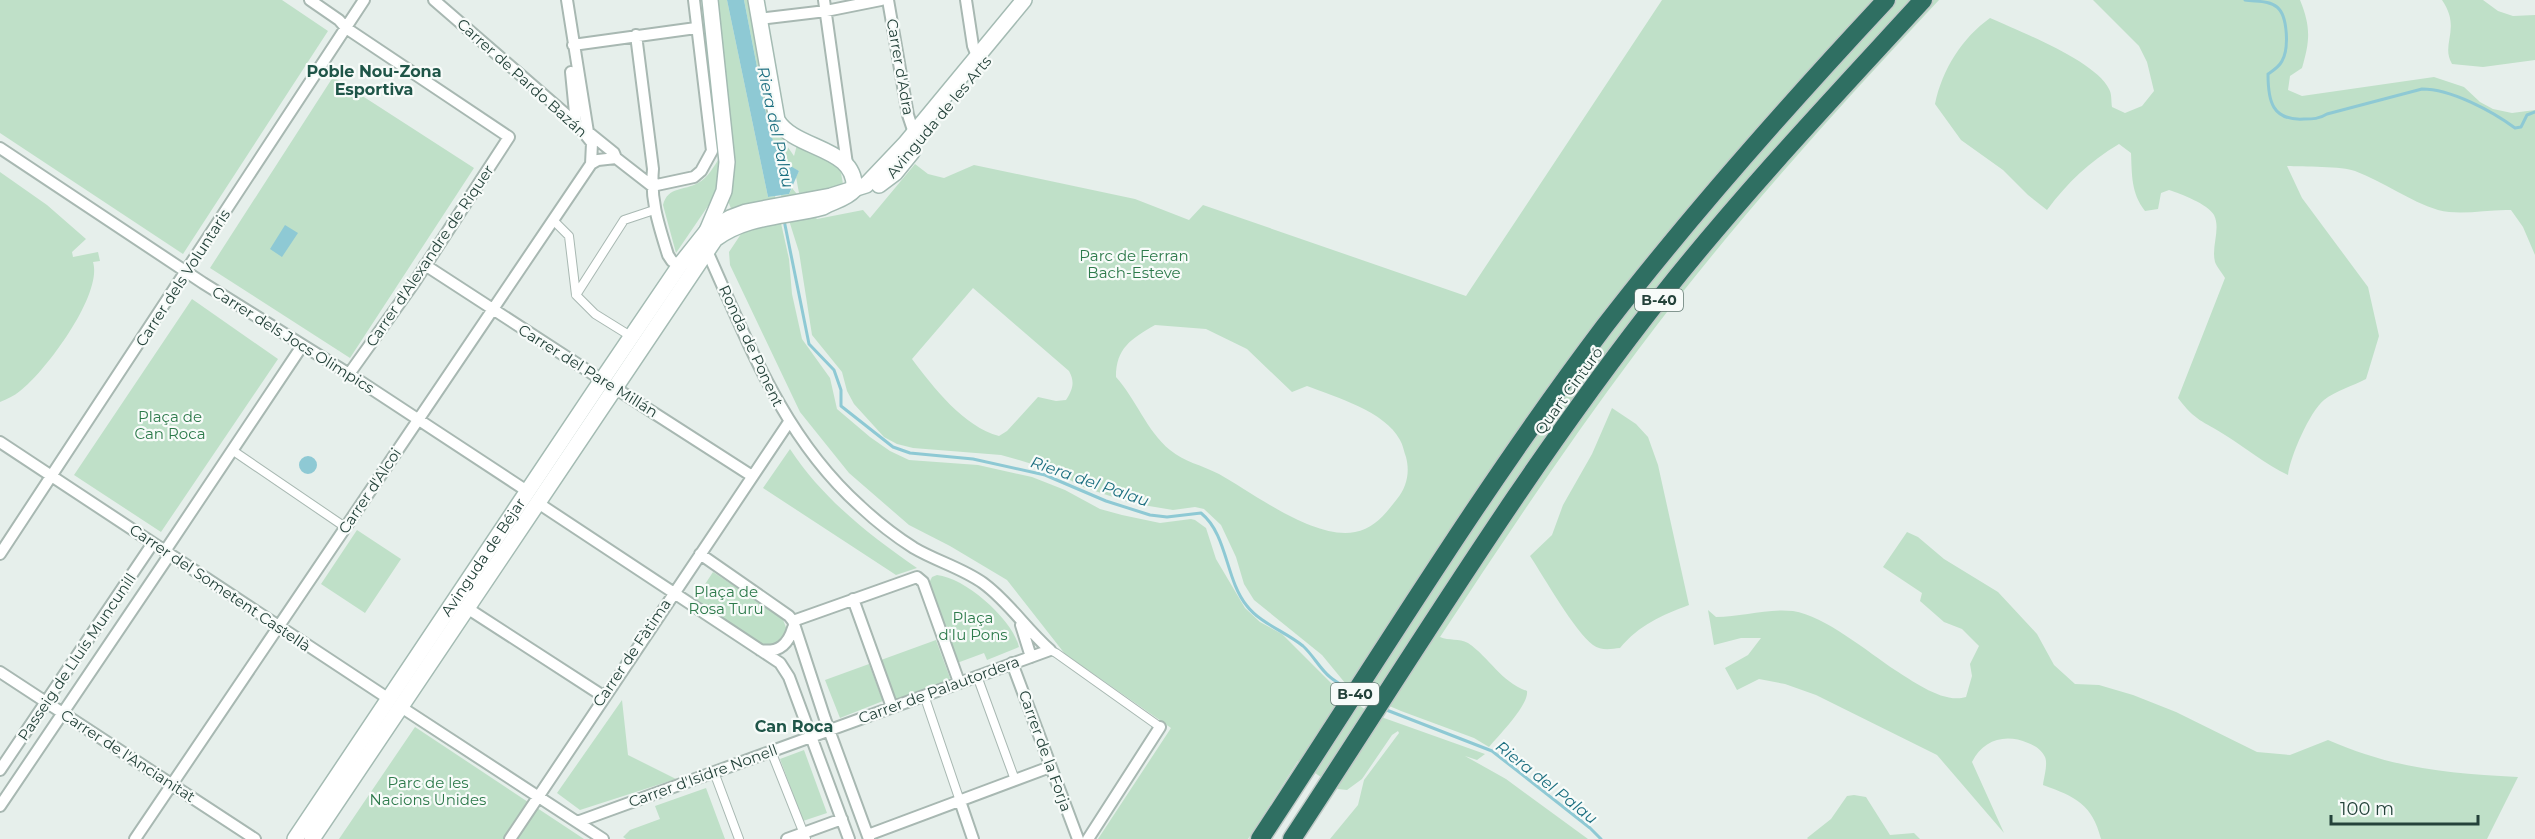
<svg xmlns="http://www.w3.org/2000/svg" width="2535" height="839" font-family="Montserrat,sans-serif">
<rect width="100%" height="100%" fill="#e6efeb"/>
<path fill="#bfe0c8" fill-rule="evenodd" d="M 0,0 L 282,0 L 328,31 L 183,254 L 0,133 Z
M 715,0 L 727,0 L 768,197 L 775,196 L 789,259 L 792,294 L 802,339 L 830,378 L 837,409 L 870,437 L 890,451 L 909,460 L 978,465 L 1032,477 L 1065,490 L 1100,509 L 1122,515 L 1160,523 L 1191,519 L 1195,520 L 1206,528 L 1216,559 L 1245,608 L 1260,622 L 1282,634 L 1338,690 L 1370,713 L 1485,754 L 1477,760 L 1465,756 L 1506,779 L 1588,839 L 1330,839 L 1358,805 L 1364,780 L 1399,733 L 1398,731 L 1392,735 L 1362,779 L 1347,790 L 1338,789 L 1298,761 L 1248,839 L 1098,839 L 1171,728 L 1065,654 L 1007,580 L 950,546 L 909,525 L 849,473 L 800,412 L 730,265 L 729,252 L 741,234 L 728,201 Z
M 744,0 L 749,0 L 774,127 L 794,156 L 797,145 L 840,167 L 843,184 L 836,188 L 799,193 L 796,177 L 799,171 C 782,164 776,149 770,134 Z
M 1662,0 L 1939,0 C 1834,112 1730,227 1638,350 C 1568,443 1504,540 1440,637 C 1449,641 1459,638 1468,643 C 1490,658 1501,682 1527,691 C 1529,705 1499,735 1489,747 L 1474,738 L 1401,711 L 1350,689 L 1322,655 L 1254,600 L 1244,584 L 1236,557 L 1221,525 L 1204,509 L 1195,507 L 1173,510 L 1131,503 L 1083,487 L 1051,470 L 1019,460 L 1001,455 L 913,448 L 897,444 L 884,437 L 854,404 L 847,391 L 842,372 L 812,335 L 799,252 L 781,195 L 789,194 L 792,188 L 817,219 L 863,210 L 870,218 L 915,164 L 928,174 L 944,178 L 974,165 L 1135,199 L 1189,220 L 1203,205 L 1466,296 ZM 973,288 L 1069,371 C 1075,382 1073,389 1066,400 L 1056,401 L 1038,397 L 1007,431 L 999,436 C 964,427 933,387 912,359 ZM 1155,325 L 1206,329 L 1247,349 L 1292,392 L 1307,386 C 1335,397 1385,411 1400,440 C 1403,445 1404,452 1406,457 C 1410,472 1407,487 1397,499 C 1386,513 1374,529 1355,532 C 1314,540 1253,493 1219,474 C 1202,465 1184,462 1170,450 C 1146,430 1136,399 1116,377 C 1116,348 1131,339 1155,325 Z
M 2093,0 L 2300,0 C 2311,27 2310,41 2302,68 L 2290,76 L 2288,90 L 2302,96 L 2434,77 L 2464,87 L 2480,102 L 2493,109 L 2512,113 L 2535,110 L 2535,255 L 2523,227 L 2511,210 C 2487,209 2462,216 2438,210 C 2409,201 2384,182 2355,171 C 2343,166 2302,167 2287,166 L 2302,198 L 2368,287 L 2379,336 L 2366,379 C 2353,386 2335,391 2324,400 C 2310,411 2290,457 2288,475 C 2265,464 2246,448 2225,435 C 2203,421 2195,421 2178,398 L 2225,278 C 2222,273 2217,267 2215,262 C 2211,246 2221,229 2214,215 C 2208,204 2181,194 2169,190 L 2161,193 L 2158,209 L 2145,211 C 2131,193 2132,175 2131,153 L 2119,144 C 2089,162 2068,182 2047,210 L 2028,195 L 2003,170 L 1961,140 L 1935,104 C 1942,70 1962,38 1990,18 C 2019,31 2096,61 2109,89 C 2112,94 2111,101 2112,107 L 2125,113 L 2142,106 L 2154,91 L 2147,62 L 2139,46 Z
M 2442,0 L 2483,0 L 2498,11 L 2513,16 L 2535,15 L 2535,60 L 2483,67 L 2452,64 C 2440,44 2462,29 2442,0 Z
M 333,77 L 474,168 L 350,358 L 210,268 Z
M 720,157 L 724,167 L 714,209 L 708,206 L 676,253 L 663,205 C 668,186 684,191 698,183 C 708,178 714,166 720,157 Z
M 0,172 L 47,205 L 86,239 L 72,252 L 73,257 L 98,252 L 100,261 L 93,262 C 103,294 46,371 20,391 C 14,396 7,399 0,402 Z
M 192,299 L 278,359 L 161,532 L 74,475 Z
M 1612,408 L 1636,424 L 1648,437 L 1658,465 L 1689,605 C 1662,615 1639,625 1620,648 C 1611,649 1601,651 1593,645 C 1575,632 1544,577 1530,556 L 1552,535 L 1563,505 L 1592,454 Z
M 790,449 C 823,499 868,534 917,568 L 896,575 L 763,488 Z
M 357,530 L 401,559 L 365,613 L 321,584 Z
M 1907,532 L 1918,537 L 1944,559 L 1998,592 L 2037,634 L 2054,665 L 2075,684 L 2099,685 L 2133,695 L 2176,712 L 2257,752 L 2290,755 L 2328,740 C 2395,769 2446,773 2518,777 L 2487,839 L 2101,839 C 2092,804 2076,797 2043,785 C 2044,777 2048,764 2045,757 C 2041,749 2035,746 2028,743 C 2005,733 1983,740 1972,762 L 2004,833 L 1937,755 L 1816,695 L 1785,684 L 1759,679 L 1737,690 L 1725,668 L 1748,655 L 1761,638 L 1741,638 L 1714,645 L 1708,610 L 1716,617 C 1741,617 1768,608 1793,611 C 1825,616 1868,652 1895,670 C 1914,682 1944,704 1966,697 L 1972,676 L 1970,664 L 1979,646 L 1962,629 L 1944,622 L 1920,601 L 1922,593 L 1883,567 Z
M 713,572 L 782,617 L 787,630 L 779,643 L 763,647 L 694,601 Z
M 937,575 C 966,578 1013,620 1019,647 L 987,660 L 984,653 L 957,663 L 929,583 L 932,577 Z
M 936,640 L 950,678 L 948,682 L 898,700 L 894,698 L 881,660 Z
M 869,664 L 883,701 L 840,718 L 825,680 Z
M 622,700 L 628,755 L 676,779 L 580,810 L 557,793 Z
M 415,727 L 584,839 L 339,839 Z
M 804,750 L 827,813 L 803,821 L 780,759 Z
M 706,788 L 725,839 L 626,839 L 623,837 L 630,830 L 660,819 L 655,806 Z
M 1854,795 L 1866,797 L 1890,835 L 1914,833 L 1920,839 L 1808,839 L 1807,838 L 1831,819 L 1847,796 Z"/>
<path fill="#8ec9d4" d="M 727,0 L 744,0 L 770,134 L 781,156 L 787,164 L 799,171 L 789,194 L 768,197 Z
M 285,225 L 298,233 L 282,257 L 270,249 Z
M299 465a9 9 0 1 1 18 0a9 9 0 1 1-18 0Z"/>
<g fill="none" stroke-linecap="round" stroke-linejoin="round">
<path stroke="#8ec9d4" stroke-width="3" d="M 2245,0 C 2255,2 2269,0 2277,7 C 2288,16 2289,49 2282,61 C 2279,67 2274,70 2268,74 C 2268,101 2272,121 2304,119 C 2313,119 2319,119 2327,114 L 2422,89 C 2451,89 2492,111 2515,128 L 2521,127 L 2527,115 L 2535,112
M 784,220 L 809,344 L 834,370 L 841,390 L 841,406 L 893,447 L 910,453 L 973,459 L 1045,475 L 1106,501 L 1150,515 L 1167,517 L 1201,513 C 1228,535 1225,579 1247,606 C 1260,623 1286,632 1303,646 C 1313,655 1320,669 1330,677 C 1336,682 1343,686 1349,690
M 1360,697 L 1372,704
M 1384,709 L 1492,751 L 1590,828 L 1601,839"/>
<defs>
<path id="pedestrian" d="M 553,220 L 569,236 L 576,295 L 595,314 L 632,337
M 576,295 L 624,220 L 654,210
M 232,450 L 345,527
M 1050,650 L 1056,653 L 1160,727
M 977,676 L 1015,780
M 924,695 L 960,801
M 771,751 L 806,839
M 714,772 L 739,839"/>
<path id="minor" d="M 310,0 L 339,20 L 346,28 L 509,137 L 414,283 L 349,374
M 434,0 L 576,123 L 592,143 L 591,164
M 567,0 L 588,132 L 614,153 L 616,158 L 652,186
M 824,0 L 847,164
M 888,0 L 908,115 L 914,133
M 966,0 L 973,46 L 977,56
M 759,19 L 826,11 L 881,0
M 636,35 L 653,169 C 650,200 659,226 668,255 L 672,261 L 680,265
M 573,45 L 696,28
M 571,72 L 576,123
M 0,148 L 203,283 L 349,374 L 527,491
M 652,186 L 694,177 L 701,171 L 712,151 L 694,0
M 425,265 L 602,380
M 615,388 L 752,476
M 0,442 L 389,699
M 538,503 L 780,663 L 789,677 L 849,839
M 165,551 L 302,346
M 0,554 L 364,0
M 700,554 L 789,616 L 793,621
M 853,599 L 892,707
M 467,608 L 603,696
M 793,621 L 917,577 L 923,582 L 959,682
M 793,621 L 825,719 L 869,839
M 1021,625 L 1031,657
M 760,650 C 778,653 788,645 793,628
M 1012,663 L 1078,839
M 0,672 L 255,839
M 401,707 L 603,839
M 0,770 L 153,543
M 960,801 L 973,839
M 0,806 L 170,554
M 577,822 L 1050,650 C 1026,629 1008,601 983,583 C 962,568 936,561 914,548 C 895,536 876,521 860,506 C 783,437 748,342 707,251 L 707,246
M 868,835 L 1050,767
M 135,839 L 591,164 L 598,160 L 616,158
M 510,839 L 789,422
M 787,839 L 842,819
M 1088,839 L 1160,727"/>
<g id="secondary">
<path d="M 879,185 L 895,173 L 912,152"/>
<path d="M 707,231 L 724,191 L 727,162 L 710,0"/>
<path id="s1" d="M 295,839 L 602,380 L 680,265 L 707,231 L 730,218 L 746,212 L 831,196 L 866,185 L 905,144 L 1024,0"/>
<path d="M 312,839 L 715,239 C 747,215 787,217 823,207 C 833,201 846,199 854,190 C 858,146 795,151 777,120 L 756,0"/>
</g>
<path id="motorway" d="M 1260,839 C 1373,668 1480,491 1604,327 C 1692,213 1788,105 1886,0
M 1292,839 C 1413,655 1527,466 1664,293 C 1745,191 1835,96 1923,0"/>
</defs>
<use href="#pedestrian" stroke="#a8b8b2" stroke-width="10"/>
<use href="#minor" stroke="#a8b8b2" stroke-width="14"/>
<use href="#secondary" stroke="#a4bbb3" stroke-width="18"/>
<use href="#motorway" stroke="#c2cac8" stroke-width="21"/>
<use href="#pedestrian" stroke="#fff" stroke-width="8"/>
<use href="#minor" stroke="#fff" stroke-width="10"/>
<use href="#secondary" stroke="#fff" stroke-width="15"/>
<use href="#motorway" stroke="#2f6f62" stroke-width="18"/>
</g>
<g text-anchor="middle" stroke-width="4.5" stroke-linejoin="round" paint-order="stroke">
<g fill="#f7fbf9" stroke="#637a73" stroke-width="1.5">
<rect x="1635" y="289" width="48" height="22" rx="4.5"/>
<rect x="1331" y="683" width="48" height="22" rx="4.5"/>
</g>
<g font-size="14" font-weight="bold" fill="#24423a">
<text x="1659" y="305">B-40</text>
<text x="1355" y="699">B-40</text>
</g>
<g font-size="15" fill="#24423a" stroke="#f7fbf9">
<text transform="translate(900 67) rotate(80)" y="5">Carrer d'Adra</text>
<text transform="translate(522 78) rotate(42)" y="5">Carrer de Pardo Bazán</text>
<text transform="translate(939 117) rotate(-50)" y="5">Avinguda de les Arts</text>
<text transform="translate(430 256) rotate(-56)" y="5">Carrer d'Alexandre de Riquer</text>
<text transform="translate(183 278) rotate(-57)" y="5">Carrer dels Voluntaris</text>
<text transform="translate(293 340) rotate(32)" y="5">Carrer dels Jocs Olimpics</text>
<text transform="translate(751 346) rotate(65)" y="5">Ronda de Ponent</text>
<text transform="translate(588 371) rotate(32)" y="5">Carrer del Pare Millán</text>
<text transform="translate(1569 391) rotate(-54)" y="5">Quart Cinturó</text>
<text transform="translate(370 491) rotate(-56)" y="5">Carrer d'Alcoi</text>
<text dy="5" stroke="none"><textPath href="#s1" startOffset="339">Avinguda de Béjar</textPath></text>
<text transform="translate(220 588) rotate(34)" y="5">Carrer del Sometent Castellà</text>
<text transform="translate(632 653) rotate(-56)" y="5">Carrer de Fàtima</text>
<text transform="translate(77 657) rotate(-56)" y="5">Passeig de Lluís Muncunill</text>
<text transform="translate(939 690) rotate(-20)" y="5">Carrer de Palautordera</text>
<text transform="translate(1045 751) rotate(70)" y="5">Carrer de la Forja</text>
<text transform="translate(128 756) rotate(33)" y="5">Carrer de l'Ancianitat</text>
<text transform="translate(703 776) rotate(-20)" y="5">Carrer d'Isidre Nonell</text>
</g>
<g font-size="15" fill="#2d7a4b" stroke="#f7fbf9">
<text x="1134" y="261">Parc de Ferran<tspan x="1134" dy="17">Bach-Esteve</tspan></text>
<text x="170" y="422">Plaça de<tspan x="170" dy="17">Can Roca</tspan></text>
<text x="726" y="597">Plaça de<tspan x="726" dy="17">Rosa Turu</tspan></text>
<text x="973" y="623">Plaça<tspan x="973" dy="17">d'Iu Pons</tspan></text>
<text x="428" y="788">Parc de les<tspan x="428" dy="17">Nacions Unides</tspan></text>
</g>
<g font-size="16" font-weight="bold" fill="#1f5548" stroke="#f7fbf9">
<text x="374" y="77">Poble Nou-Zona<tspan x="374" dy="18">Esportiva</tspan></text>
<text x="794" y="732">Can Roca</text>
</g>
<g font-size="16" font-style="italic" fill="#1c6f80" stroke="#f7fbf9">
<text transform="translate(776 127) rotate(78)" y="6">Riera del Palau</text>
<text transform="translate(1090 481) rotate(19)" y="6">Riera del Palau</text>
<text transform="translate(1547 782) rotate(38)" y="6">Riera del Palau</text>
</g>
</g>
<path d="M2331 815v9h147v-9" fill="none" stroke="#24423a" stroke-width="3"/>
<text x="2340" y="815" font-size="18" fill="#24423a" stroke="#f7fbf9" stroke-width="4.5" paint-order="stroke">100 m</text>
</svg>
